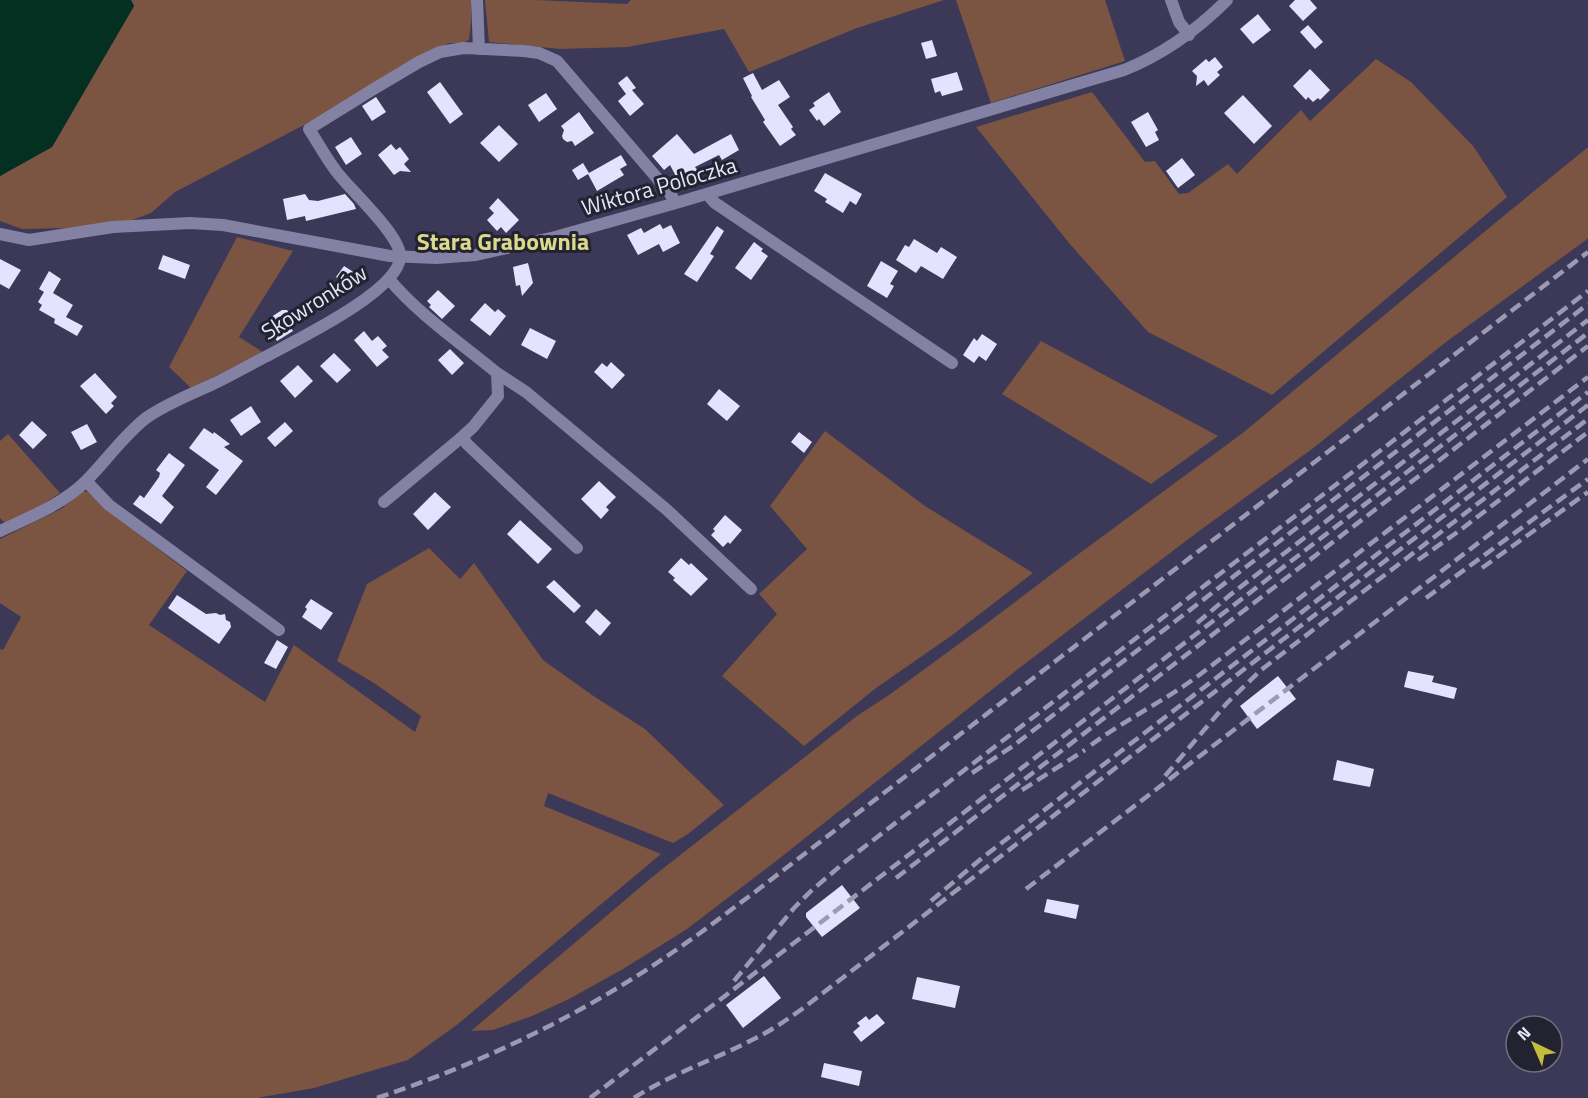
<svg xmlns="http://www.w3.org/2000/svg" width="1588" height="1098" font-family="'Titillium Web',sans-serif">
<rect width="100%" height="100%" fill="#3b3957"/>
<path fill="#7b5442" d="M 131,0 L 471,0 L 471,23 L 469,40 L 462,43 L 449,43 L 428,53 L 306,124 L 175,192 L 151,213 L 113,227 L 22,229 L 0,221 L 0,176 L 52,147 L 134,6 Z
M 485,0 L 535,0 L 627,4 L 631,0 L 944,0 L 857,28 L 749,72 L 724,29 L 627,47 L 560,49 L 489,42 Z
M 956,0 L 1105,0 L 1125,61 L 991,103 Z
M 1376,59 L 1411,82 L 1473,146 L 1507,197 L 1272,395 L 1148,332 L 1069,243 L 976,127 L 1092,92 L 1145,162 L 1155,161 L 1179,194 L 1188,193 L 1228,164 L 1237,174 L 1301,110 L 1310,121 Z
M 1588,147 L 1588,238 L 1586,240 L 1446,342 L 1312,449 L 1195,534 L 1018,669 L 780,858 L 687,929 L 623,969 L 569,999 L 532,1016 L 493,1030 L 471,1031 L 651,878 L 857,716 L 889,695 L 986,624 L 1065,564 L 1244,432 L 1495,223 Z
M 237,237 L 293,251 L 239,337 L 263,352 L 191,388 L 169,367 Z
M 1041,341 L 1218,436 L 1151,484 L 1002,394 Z
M 825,431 L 925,506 L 1033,573 L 951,636 L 876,688 L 804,746 L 722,676 L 777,614 L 759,594 L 807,549 L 770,506 Z
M 8,434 L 60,493 L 40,506 L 6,524 L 0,518 L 0,441 Z
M 83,491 L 88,492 L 104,508 L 187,571 L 149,625 L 265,702 L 294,645 L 415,732 L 421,716 L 374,683 L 337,661 L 367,584 L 429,548 L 460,579 L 474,563 L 543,660 L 592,695 L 645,729 L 724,805 L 688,834 L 673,843 L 548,793 L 544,806 L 661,854 L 458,1024 L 408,1060 L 314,1088 L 257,1098 L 0,1098 L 0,649 L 3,650 L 21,617 L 0,603 L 0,539 L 61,509 Z"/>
<path fill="#033021" d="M 0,0 L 131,0 L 134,6 L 52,147 L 0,176 Z"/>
<path fill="#e3e3fd" d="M 1295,0 L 1310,0 L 1317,8 L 1303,21 L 1289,6 Z
M 1258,14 L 1271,30 L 1253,44 L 1240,29 Z
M 1308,25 L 1323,42 L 1315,49 L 1300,32 Z
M 932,40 L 937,56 L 926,59 L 921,43 Z
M 1215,57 L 1223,67 L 1217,72 L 1220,75 L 1208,86 L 1204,80 L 1196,86 L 1197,76 L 1192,71 L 1206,59 L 1209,62 Z
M 1310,69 L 1330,90 L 1320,100 L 1318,98 L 1313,102 L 1308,97 L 1306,100 L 1293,86 Z
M 957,72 L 963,90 L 942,96 L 940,91 L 935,93 L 931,79 Z
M 753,73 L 762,90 L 779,80 L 790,97 L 778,105 L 793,127 L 791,129 L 796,135 L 780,146 L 763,122 L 765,120 L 751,97 L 752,96 L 743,78 Z
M 627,76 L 636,88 L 632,90 L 644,104 L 630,116 L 618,101 L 626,94 L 618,83 Z
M 440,82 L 463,114 L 450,124 L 427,92 Z
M 829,92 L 841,112 L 824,126 L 819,119 L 817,121 L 809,110 L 815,106 L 813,103 Z
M 546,93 L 557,109 L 539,122 L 528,105 Z
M 1243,95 L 1272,126 L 1254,144 L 1224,113 Z
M 376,97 L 386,112 L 372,121 L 362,106 Z
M 579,112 L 594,133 L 575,146 L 572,141 L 567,142 L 563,139 L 562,136 L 564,130 L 561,126 Z
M 1148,112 L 1158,130 L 1155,132 L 1159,140 L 1146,147 L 1131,122 Z
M 499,125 L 518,144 L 499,162 L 480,143 Z
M 677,134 L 694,154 L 731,134 L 739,150 L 722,160 L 719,155 L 695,167 L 698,171 L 679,182 L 670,165 L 664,170 L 652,156 Z
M 351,137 L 362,154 L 346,165 L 335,147 Z
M 391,144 L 396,150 L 400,147 L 409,159 L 404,164 L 411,172 L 400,171 L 394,175 L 378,155 Z
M 621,155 L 627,165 L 620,169 L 624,175 L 597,191 L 588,174 L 578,180 L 572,170 L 583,163 L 589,173 Z
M 1182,158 L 1195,175 L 1178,188 L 1166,171 Z
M 825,173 L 862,194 L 856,205 L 850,201 L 843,213 L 825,202 L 827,199 L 814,191 Z
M 305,194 L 309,200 L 318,201 L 345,194 L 354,204 L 356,209 L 306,221 L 305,216 L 287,220 L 283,199 Z
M 498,198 L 519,220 L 506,233 L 501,227 L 497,231 L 487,220 L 494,213 L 489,208 Z
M 660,224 L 663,229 L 671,225 L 680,243 L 663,252 L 659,244 L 638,255 L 627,235 L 641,228 L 644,233 Z
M 717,226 L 724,231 L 710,254 L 714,256 L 697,282 L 684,274 Z
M 914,239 L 937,253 L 941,247 L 957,257 L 943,279 L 921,266 L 916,273 L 896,260 L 905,245 L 909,247 Z
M 754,242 L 763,249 L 761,251 L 768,256 L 751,280 L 735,268 Z
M 163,255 L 190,265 L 185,279 L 158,269 Z
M 0,259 L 21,270 L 9,289 L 0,284 Z
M 881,261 L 898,271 L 890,284 L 894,286 L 887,298 L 867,286 Z
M 528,263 L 533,283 L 522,296 L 520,285 L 516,286 L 513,267 Z
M 344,266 L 355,273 L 346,285 L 336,277 Z
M 49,271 L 61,279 L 53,293 L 73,305 L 66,317 L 83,326 L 77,336 L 54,323 L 55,319 L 39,310 L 42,305 L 38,302 L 44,292 L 39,289 Z
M 438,290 L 455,306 L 442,319 L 429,307 L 431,305 L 427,301 Z
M 485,303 L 495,312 L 498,309 L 506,316 L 490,336 L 470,320 Z
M 282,310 L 287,310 L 293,320 L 288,323 L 293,331 L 277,341 L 265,321 Z
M 530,328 L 556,341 L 547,359 L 521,345 Z
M 364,331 L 372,341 L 378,336 L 387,346 L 382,350 L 389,357 L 377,367 L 354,340 Z
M 982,334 L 997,344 L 986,361 L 979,356 L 974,363 L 963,355 L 974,338 L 977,341 Z
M 450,349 L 464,363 L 452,375 L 438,360 Z
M 334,353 L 351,370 L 337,383 L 320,366 Z
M 611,362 L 625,375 L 612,389 L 594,372 L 602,363 L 607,367 Z
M 298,365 L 313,381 L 295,398 L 280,381 Z
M 95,373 L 117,397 L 111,403 L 114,406 L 106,414 L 80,386 Z
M 719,389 L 740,406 L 727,421 L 707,404 Z
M 251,406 L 261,422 L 241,436 L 230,420 Z
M 32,421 L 47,435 L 33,449 L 19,435 Z
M 285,422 L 293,431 L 275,447 L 267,438 Z
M 87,424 L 97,442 L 81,450 L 71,432 Z
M 204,428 L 213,434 L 214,432 L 230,444 L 224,447 L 243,461 L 216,495 L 206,487 L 219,470 L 189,448 Z
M 799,432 L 812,442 L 804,453 L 791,442 Z
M 169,453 L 185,465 L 162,496 L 174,507 L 161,524 L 133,504 L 140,495 L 144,498 L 159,477 L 160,473 L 156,470 Z
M 599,481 L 616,497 L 606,507 L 609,510 L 601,519 L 581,499 Z
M 435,492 L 451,507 L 428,530 L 413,514 Z
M 725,515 L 742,530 L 730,544 L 728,542 L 723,547 L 711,535 L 715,531 L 713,529 Z
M 520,520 L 552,549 L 538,564 L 507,534 Z
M 681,558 L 689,565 L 691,563 L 708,579 L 691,596 L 673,580 L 675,578 L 668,572 Z
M 554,580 L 581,606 L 574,613 L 546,587 Z
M 177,595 L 206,614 L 216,613 L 220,615 L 225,614 L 226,620 L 230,622 L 231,627 L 219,644 L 168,608 Z
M 311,599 L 333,613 L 321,630 L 302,617 L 307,609 L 305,607 Z
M 596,609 L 611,623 L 600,636 L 585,622 Z
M 277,640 L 288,647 L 276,669 L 264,663 Z
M 1408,671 L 1434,676 L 1432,682 L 1457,688 L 1454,699 L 1404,687 Z
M 1278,676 L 1296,699 L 1257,729 L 1240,706 Z
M 1337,760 L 1374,769 L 1370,787 L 1333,780 Z
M 842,885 L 860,908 L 822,937 L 806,917 L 806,913 Z
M 1047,899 L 1079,905 L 1076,919 L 1044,912 Z
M 764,976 L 781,998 L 743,1028 L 726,1005 Z
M 917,977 L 960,986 L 955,1008 L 912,999 Z
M 877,1014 L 885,1023 L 861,1042 L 853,1032 L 860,1026 L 857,1023 L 866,1016 L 869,1020 Z
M 824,1063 L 862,1071 L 859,1086 L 821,1077 Z"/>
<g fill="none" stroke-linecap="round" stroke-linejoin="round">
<path stroke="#8382a5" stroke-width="12" d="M 477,0 L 479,49
M 1171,0 L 1179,22 L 1189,35
M 707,194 L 715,203 L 952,363
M 0,234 L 29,240 L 113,227 L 190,223 L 223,225 L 390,256 L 436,258 L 476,255 L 555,237 L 676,203 L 1124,70 C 1164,54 1196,31 1227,0
M 389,279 C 418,314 462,344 497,373
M 86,481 L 109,505 L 279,630
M 384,502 L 462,437
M 0,531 C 30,517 63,504 86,481 C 107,460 123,436 146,418 C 166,404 189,395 211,385 C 230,376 249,365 267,356 C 296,340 397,292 400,258 C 403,237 349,189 336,171 C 326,158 318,143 309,129 L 372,90 L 419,62 L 440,52 L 464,48 L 524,51 L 539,53 L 557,61 L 669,192 L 676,203
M 577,548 L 467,444 L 462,437 L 473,427 L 498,396 L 497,373 L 526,392 L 666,509 L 751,589"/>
<path stroke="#9b9ab2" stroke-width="4.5" stroke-dasharray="12 6" stroke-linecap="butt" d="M 1418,560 L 1459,531 L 1588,432
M 1482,568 L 1588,492
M 1426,598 L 1588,479
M 1197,623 L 1230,595 L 1588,320
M 1091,745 C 1125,720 1164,701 1198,676 L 1588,377
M 972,773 L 1013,746 L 1588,304
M 1165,776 L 1227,703 L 1261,670 L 1588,419
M 1022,790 L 1085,750
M 896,878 L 1588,346
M 1026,889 L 1588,459
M 931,901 L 982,858 L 1588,392
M 734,981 L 794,908 L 811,891 L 846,861 L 1588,291
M 377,1098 C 482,1063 582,1015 673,952 C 700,934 725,914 751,895 L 1588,252
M 590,1098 L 721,999 L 1588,333
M 634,1098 C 671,1074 711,1061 750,1041 C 769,1032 785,1021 802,1009 L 1588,405"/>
</g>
<g text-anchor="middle" stroke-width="6" stroke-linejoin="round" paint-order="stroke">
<g font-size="22" fill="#e6e6f9" stroke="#232230">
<text transform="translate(659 186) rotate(-16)" y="8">Wiktora Poloczka</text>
<text transform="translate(314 302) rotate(-32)" y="8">Skowronków</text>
</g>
<g font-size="24" font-weight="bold" fill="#dcd98b" stroke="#232230">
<text x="503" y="250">Stara Grabownia</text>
</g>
</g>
<g transform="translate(1534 1044) rotate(316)"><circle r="28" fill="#232230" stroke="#717080" stroke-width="1.5"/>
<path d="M0-4.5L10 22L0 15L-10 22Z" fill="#c3bd3e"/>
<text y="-9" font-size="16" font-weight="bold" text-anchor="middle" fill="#e6e6f9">N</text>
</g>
</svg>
